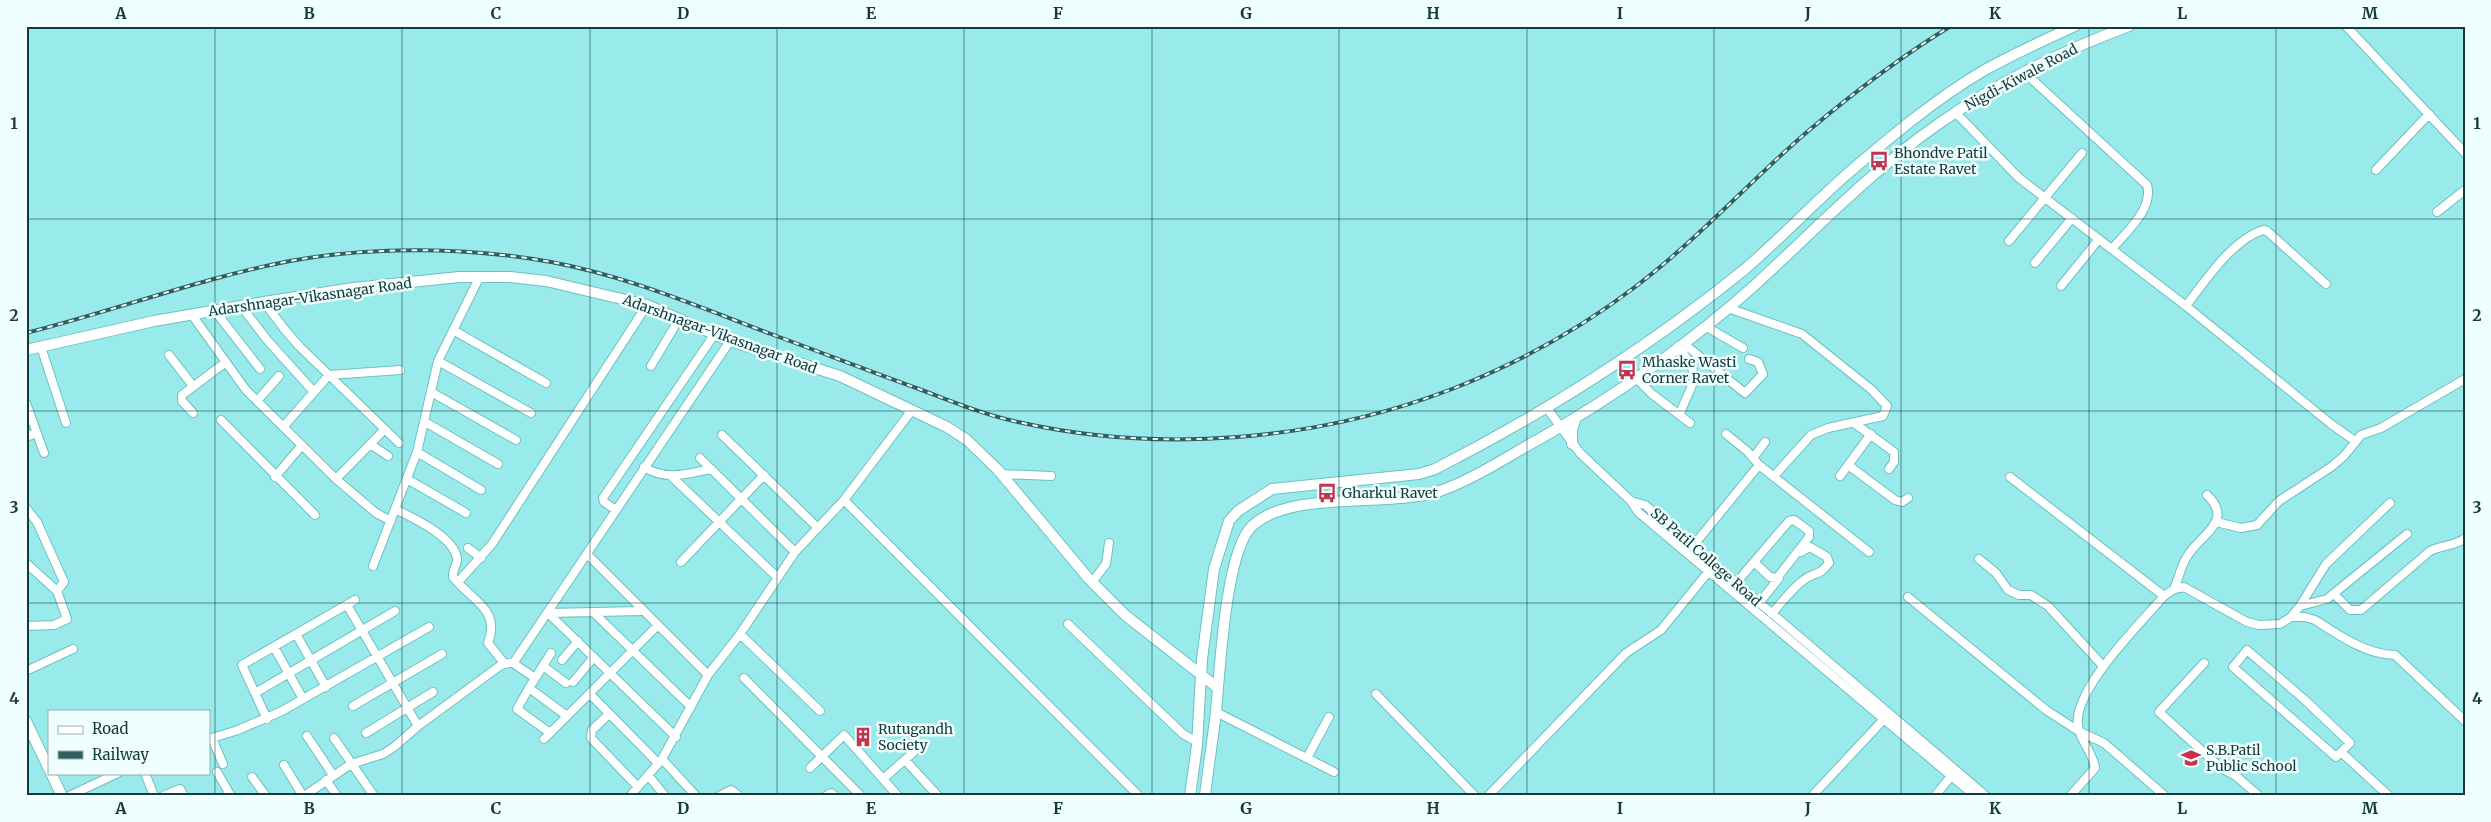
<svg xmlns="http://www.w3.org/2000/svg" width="2491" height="822" font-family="Merriweather,serif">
<rect width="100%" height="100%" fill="#98ebea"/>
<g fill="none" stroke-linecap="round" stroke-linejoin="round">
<defs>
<path id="minor" d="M 2346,26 L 2465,153
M 2025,73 L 2147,185 C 2154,209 2125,233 2112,249
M 1955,112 L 2019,178 L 2186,306 L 2331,424 L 2355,441
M 2376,170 L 2429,114
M 2437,212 L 2465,190
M 2009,241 L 2082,153
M 2035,263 L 2072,218
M 2061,286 L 2099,239
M 264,302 L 285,330 L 300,347 L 399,443
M 241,306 L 268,341 L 314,392
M 2186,306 C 2205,281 2232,240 2263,230 L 2267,231 L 2326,284
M 1728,308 L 1802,334 L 1872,390 L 1887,406 L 1883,416 L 1828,428 L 1811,435 L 1774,476
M 215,311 L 260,369
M 192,315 L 246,390 L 336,479 L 376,513 L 391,521
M 1705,326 L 1743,348
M 453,330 L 546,383
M 1683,343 L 1745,393 L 1763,374 L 1758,362 L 1749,359
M 1678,346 C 1702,378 1695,376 1681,411
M 41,347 L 66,423
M 169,355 L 193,386
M 438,361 L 531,413
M 651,366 L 679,319
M 1636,378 L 1652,394 L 1690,423
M 431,392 L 516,440
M 257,401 L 279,376
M 26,403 L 44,453
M 1546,407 L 1580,453 L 1631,501 L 1638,512 L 1975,796
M 193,413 L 182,401 L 182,395 L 226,362
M 221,420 L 315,515
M 425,422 L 498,464
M 1854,423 L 1894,452 L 1894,462 L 1889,469
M 283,427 L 329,375 L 400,370
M 1726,434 L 1747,451 L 1759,465
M 722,435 L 818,528
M 26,437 L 37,433
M 370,444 L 388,456
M 417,452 L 481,490
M 700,458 L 795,552
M 1753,458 L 1765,442
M 1848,465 L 1895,500 L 1902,502 L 1908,498
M 644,467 C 666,481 687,474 711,469
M 1002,474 L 1051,476
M 1840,476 L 1871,434
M 275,477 L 302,445
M 672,477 L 777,577
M 2010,477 L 2164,596
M 336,479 L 384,430
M 407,479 L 466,513
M 844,500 L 1139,796
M 1631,501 L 1645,505 L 1986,796
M 26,508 L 37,522 L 64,582 L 57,591 L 67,619 L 54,625 L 26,626
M 395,509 C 413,518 453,536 457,558 C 458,565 452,569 453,577 C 471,600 501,609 488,643 L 504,663
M 616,510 L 604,502 L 603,498 L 714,335
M 2216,522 L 2241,528 L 2257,525 L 2279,501 L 2331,467 L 2344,456 L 2361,435 L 2381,428 L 2465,379
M 1693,546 L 1759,465 L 1869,552
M 468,548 L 481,558
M 587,554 L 708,675
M 1979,559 L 1996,573 L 2008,590 L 2019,595 L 2031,595 L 2048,606 L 2103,666
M 681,562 L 764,475
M 26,563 L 57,591
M 373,566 L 417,452 L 438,361 L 480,276
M 458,582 L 492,544 L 647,305
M 1092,582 L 1106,564 L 1109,543
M 1736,583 L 1789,521 L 1794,520 L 1809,531 L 1809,537 L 1777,578 L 1770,577 L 1755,563
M 2174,589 C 2179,578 2181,565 2188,555 C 2202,534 2234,520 2207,495
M 2334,594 L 2350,610 L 2361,610 L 2430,551 C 2442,545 2456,546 2465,538
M 1908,597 L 2046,710 L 2080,732 L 2104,743 L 2165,796
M 1759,603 L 1779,578
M 347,605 L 418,726
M 2300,606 L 2327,599 L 2407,534
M 593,612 L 691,707
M 548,613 L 676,737
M 548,613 L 642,611
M 1772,614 C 1781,603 1790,591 1801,582 C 1813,571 1818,578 1829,563 L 1827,557 L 1810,547 L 1801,552
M 2291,617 L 2305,617 L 2315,620 C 2338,635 2367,655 2395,655 L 2465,721
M 1068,624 L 1183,734 L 1197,742
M 296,634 L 326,687
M 740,634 L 820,711
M 274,647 L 303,699
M 2247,650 L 2305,700 L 2350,743 L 2336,757 L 2233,667 Z
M 551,653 L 529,688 L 567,716
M 562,660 L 578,641
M 513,663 L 535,678
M 2204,663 L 2159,712 L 2221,768 L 2236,776 L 2259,796
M 543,666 L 566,683
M 26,671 L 73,649
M 744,678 L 861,796
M 573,682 L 594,657
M 529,688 L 517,709 L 550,733
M 255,693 L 395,611
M 590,694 L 658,763
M 1376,694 L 1475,796
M 353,706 L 442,654
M 1216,712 L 1334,772
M 609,714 L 592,730 L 591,738 L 638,787
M 267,719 L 242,665 L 355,600
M 366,733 L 433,692
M 307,736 L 333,775
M 212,738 L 223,764
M 334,738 L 374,796
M 209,739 L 238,730 L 282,711 L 429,627
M 544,739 L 657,626
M 2341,752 L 2389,796
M 1307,758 L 1329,717
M 662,759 L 696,796
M 905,760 L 938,796
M 284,765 L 303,796
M 810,768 L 844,735 L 898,796
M 217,772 L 231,796
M 145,773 L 154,796
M 648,775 L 665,796
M 252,777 L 266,796
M 883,779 L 916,750
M 326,780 L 337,796
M 69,796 L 118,773
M 163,796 L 180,789 L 184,796
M 304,796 L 351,764 L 383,754 L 394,747 L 418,726 L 501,665 L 514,662 L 730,341
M 630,796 L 662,759 L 708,675 L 740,634 L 795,552 L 844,500 L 912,410
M 719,796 L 731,790 L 739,796
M 826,796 L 831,793 L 835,796
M 1488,796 L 1626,653 L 1661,630 L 1709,571
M 1812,796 L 1886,717
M 1935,796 L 1951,776
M 2070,796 L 2095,768 C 2093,752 2080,741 2078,726 C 2072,690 2142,622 2164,596 L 2174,589 L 2184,587 L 2247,622 L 2259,625 L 2280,624 L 2291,617 L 2300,606 L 2326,564 L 2390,503"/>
<path id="major" d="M 26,350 L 154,321 L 264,302 L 353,288 L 459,277 L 510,277 L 546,281 L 647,305 L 730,341 L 840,376 L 947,427 L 967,440 L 998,470 L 1089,579 L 1125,615 L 1218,688
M 1572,444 L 1572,429 L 1576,418
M 26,721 L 49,769
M 51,773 L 62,796
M 1190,796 L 1197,745 L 1202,659 L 1214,569 L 1229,521 L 1238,511 L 1272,489 L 1419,474 L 1435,469 C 1545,413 1649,347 1745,269 C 1780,239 1811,206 1846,175 C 1889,138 1934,100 1983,71 C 2013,54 2044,40 2075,26
M 1205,796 C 1208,768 1213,739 1216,711 C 1220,672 1225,552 1252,526 C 1290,490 1386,507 1437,492 C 1473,480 1508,456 1541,438 C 1614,397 1693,341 1755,285 C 1814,231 1871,171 1937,125 C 1996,83 2062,51 2129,26"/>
</defs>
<use href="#minor" stroke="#6dc0c0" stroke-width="10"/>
<use href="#major" stroke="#6dc0c0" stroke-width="12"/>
<use href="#minor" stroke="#fff" stroke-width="8"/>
<use href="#major" stroke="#fff" stroke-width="10"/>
<defs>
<path id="rail" d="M 26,333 C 114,311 201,278 290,261 C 373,246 468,247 551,262 C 627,276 699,307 771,334 C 820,352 869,371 919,389 C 951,401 984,415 1018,422 C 1160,454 1317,441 1452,389 C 1516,364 1580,329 1635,287 C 1697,240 1749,182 1807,132 C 1852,94 1900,57 1951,26"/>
</defs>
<use href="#rail" stroke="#315e5e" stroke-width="4"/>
<use href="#rail" stroke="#effefe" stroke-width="2" stroke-dasharray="5.5" stroke-linecap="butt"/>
</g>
<path fill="none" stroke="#163939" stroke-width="1" stroke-opacity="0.55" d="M 215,26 L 215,796M 402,26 L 402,796M 590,26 L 590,796M 777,26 L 777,796M 964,26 L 964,796M 1152,26 L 1152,796M 1339,26 L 1339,796M 1527,26 L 1527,796M 1714,26 L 1714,796M 1901,26 L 1901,796M 2089,26 L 2089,796M 2276,26 L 2276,796M 26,219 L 2465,219M 26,411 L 2465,411M 26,603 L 2465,603"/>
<defs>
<symbol id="bus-bare" viewBox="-9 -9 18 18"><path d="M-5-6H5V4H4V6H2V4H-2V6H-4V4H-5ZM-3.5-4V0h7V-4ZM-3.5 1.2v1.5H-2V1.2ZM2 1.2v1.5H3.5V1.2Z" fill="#c5344e" stroke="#effefe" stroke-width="2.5" paint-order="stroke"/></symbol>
<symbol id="building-bare" viewBox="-9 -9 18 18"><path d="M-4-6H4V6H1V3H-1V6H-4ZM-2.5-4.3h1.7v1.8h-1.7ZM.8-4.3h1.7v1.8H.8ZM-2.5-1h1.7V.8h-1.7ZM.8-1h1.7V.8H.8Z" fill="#c5344e" stroke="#effefe" stroke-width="2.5" paint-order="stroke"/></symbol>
<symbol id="school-bare" viewBox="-9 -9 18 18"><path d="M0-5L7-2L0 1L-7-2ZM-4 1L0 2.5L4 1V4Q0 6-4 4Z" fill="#c5344e" stroke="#effefe" stroke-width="2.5" paint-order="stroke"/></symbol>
</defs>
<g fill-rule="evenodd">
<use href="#bus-bare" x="1865" y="147" width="28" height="28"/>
<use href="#bus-bare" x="1613" y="356" width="28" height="28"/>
<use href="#bus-bare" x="1313" y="479" width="28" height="28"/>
<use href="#building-bare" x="849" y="723" width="28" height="28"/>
<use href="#school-bare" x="2177" y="744" width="28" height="28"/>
</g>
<g text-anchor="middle" stroke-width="5" stroke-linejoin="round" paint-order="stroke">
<g font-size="14" fill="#163939" stroke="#effefe">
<text transform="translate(2021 77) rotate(-28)" y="5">Nigdi-Kiwale Road</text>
<text transform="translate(310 297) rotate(-8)" y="5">Adarshnagar-Vikasnagar Road</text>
<text transform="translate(720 334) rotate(20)" y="5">Adarshnagar-Vikasnagar Road</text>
<text transform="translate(1706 557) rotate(41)" y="5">SB Patil College Road</text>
</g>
<g font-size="14" fill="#163939" stroke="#effefe" text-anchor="start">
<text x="1894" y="158">Bhondve Patil<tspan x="1894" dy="16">Estate Ravet</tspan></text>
<text x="1642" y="367">Mhaske Wasti<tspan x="1642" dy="16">Corner Ravet</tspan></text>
<text x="1342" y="498">Gharkul Ravet</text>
<text x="878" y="734">Rutugandh<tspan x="878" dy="16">Society</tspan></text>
<text x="2206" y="755">S.B.Patil<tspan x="2206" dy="16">Public School</tspan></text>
</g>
</g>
<rect width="2491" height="822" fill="none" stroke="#effefe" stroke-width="55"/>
<rect x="48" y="710" width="162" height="65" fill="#effefe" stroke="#98afaf"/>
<rect x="58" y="726" width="25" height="8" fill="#ffffff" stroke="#98afaf"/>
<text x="92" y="734" font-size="15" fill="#163939">Road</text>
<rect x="58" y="751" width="25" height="8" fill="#315e5e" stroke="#98afaf"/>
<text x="92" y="760" font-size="15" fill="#163939">Railway</text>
<rect x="28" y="28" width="2436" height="766" fill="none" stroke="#163939" stroke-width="2"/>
<g font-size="16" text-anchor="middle" font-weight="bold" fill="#163939">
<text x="121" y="19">A</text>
<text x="309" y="19">B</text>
<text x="496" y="19">C</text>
<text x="683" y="19">D</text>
<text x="871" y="19">E</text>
<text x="1058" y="19">F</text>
<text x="1246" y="19">G</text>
<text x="1433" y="19">H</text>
<text x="1620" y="19">I</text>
<text x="1808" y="19">J</text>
<text x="1995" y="19">K</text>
<text x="2182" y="19">L</text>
<text x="2370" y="19">M</text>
<text x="14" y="129">1</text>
<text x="2477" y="129">1</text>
<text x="14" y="321">2</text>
<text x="2477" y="321">2</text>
<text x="14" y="513">3</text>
<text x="2477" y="513">3</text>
<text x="14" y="704">4</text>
<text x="2477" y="704">4</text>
<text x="121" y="814">A</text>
<text x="309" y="814">B</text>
<text x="496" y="814">C</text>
<text x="683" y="814">D</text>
<text x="871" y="814">E</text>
<text x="1058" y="814">F</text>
<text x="1246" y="814">G</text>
<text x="1433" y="814">H</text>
<text x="1620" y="814">I</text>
<text x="1808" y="814">J</text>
<text x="1995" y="814">K</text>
<text x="2182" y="814">L</text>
<text x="2370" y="814">M</text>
</g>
</svg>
